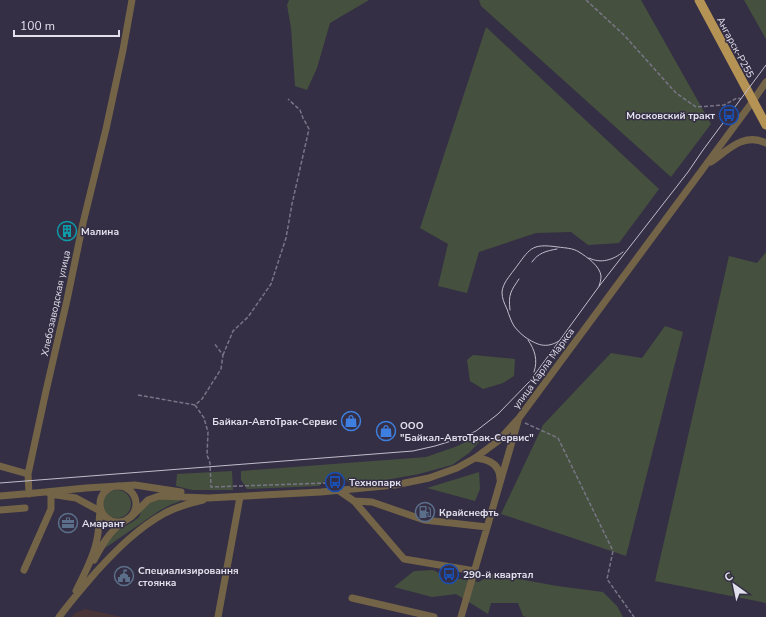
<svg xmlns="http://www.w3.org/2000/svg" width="766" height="617" font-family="'Nunito Sans',sans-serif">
<rect width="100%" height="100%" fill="#342f44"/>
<path fill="#493535" d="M 85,609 L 122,617 L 72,617 L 75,613 Z"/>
<path fill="#45513e" d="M 289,0 L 369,0 L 330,23 L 317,68 L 307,90 L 295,86 L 291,28 L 287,5 Z
M 479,0 L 641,0 L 711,124 L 671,177 L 481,6 Z
M 744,0 L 766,0 L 766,39 Z
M 486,27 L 659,189 L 619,243 L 588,245 L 571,232 L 536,233 L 479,252 L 467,293 L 438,286 L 448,244 L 420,228 Z
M 766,252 L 766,603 L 655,581 L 729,256 L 757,263 Z
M 665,326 L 683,332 L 626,556 L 501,514 L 543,425 L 611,353 L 642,358 Z
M 473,355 L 515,359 L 514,376 L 503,383 L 483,389 L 470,381 L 467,360 Z
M 481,435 L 482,437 L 481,440 L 469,453 L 452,465 L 419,474 L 386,480 L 348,482 L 344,478 L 326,480 L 319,486 L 247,489 L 241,480 L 241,471 L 426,457 L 455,447 Z
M 232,471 L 233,490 L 192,490 L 176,486 L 177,474 Z
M 479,472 L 480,489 L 475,501 L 427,488 Z
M103 504a14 14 0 1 1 28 0a14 14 0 1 1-28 0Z
M 172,498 L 181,501 L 170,505 L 159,511 L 105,548 L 107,543 L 117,531 L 134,521 L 139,517 L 142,509 L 153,500 Z
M 433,570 L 447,577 L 479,582 L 492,574 L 557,586 L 603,592 L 617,606 L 623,617 L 526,617 L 523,616 L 518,603 L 491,603 L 488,614 L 456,594 L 432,597 L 394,587 L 414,571 Z"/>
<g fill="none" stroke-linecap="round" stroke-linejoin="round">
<path stroke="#797587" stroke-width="1.5" stroke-dasharray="4 2" stroke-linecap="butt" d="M 586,0 L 624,35 L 676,93 L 696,107 L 724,105 L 737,98 L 741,99
M 223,355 L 233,331 L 248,317 L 271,284 L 286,238 L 292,204 L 309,129 L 303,118 L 300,110 L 288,99
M 138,395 L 195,405 L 202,399 L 221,369 L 223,355 L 214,343
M 195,405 L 204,418 L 208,432 L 207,455 L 210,463 L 211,487 L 326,483
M 525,423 L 558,438 L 613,551 L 607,579 L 634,617"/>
<path stroke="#746447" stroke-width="7" d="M 711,162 C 728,150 744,132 766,143
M 475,458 C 488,459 500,464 500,479
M 0,466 L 28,474
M100 504a18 18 0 1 1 36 0a18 18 0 1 1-36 0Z
M 338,490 L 354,501 L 404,559 L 475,571
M 29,494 L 28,474 L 46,391 L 67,300 L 83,223 L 106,129 L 123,50 L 132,0
M 50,494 L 76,498 L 100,511 C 99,520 99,530 97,539 C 94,557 84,574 76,591
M 0,496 L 35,493 L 86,488 L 135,485 L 181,492
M 354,501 L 372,502 L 424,520 L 487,527
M 0,510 L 25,508
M 131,517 L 148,500 L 159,496 L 208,498 L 321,492 L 395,485 L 429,478 L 457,468 L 475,458 L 498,441 L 519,418 L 753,101 L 766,82
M 94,560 C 102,545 109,532 123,522
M 24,570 L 51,509 L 51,494
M 352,598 L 434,617
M 59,617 C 71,601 83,587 96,572 C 117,549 138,528 165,513 C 177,507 190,503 203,500
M 218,617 L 240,497
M 461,617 L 518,421"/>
<path stroke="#b49354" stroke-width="9" d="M 699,0 L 766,125"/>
<path stroke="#c1bdcc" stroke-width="1" d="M 589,258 C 601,264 613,260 623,252
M 532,262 C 538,253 546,251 557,249
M 510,310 C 508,294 511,291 519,279
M 528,340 C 535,350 538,360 534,372
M 559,341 C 546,349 537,345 525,337 C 521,334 517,330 514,326 C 511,321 509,315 507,309 C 504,303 502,298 502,292 C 503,283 509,277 514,270 C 530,249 530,243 558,247 C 565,248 573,248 579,252 C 587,257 600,266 601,276 C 601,280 600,283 599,286
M 0,483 L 413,451 L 435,446 L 461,438 L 476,431 L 498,414 L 530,381 L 600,285 L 688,172 L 703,150 L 766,65"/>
</g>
<defs>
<symbol id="bus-ring" viewBox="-11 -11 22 22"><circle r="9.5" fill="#342f44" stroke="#1a4fb4" stroke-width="1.5"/><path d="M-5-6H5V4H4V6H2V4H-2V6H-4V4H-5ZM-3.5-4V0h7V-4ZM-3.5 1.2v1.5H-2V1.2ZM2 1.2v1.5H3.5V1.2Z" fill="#1a4fb4"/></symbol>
<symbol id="building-ring" viewBox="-11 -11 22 22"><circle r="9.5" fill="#342f44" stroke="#0f9aa8" stroke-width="1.5"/><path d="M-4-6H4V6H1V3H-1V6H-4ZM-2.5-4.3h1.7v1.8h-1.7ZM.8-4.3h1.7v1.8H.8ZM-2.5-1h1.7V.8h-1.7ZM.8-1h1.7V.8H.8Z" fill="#0f9aa8"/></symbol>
<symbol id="shop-ring" viewBox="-11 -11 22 22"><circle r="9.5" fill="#342f44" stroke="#3f7fe0" stroke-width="1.5"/><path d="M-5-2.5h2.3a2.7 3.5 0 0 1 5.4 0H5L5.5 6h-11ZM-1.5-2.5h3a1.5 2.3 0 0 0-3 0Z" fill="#3f7fe0"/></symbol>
<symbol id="fuel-ring" viewBox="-11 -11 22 22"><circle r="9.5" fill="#342f44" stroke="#5c6f8a" stroke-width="1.5"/><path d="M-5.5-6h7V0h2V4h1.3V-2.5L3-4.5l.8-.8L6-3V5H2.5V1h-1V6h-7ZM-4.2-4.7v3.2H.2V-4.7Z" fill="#5c6f8a"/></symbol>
<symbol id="office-ring" viewBox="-11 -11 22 22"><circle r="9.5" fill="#342f44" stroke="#5c6f8a" stroke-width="1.5"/><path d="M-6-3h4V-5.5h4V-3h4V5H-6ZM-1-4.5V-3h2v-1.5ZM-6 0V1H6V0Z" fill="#5c6f8a"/></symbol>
<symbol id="civic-ring" viewBox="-11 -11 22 22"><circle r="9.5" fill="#342f44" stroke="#5c6f8a" stroke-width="1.5"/><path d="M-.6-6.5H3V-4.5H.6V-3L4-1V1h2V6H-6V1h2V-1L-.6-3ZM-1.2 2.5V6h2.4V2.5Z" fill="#5c6f8a"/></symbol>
</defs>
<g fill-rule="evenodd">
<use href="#bus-ring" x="718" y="104" width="22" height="22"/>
<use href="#building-ring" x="56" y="220" width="22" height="22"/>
<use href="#shop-ring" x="340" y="410" width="22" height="22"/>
<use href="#shop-ring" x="375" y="420" width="22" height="22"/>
<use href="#bus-ring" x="324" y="471" width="22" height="22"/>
<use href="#fuel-ring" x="414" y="501" width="22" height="22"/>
<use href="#office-ring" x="57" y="512" width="22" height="22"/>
<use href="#bus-ring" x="438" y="563" width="22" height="22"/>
<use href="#civic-ring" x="113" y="565" width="22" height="22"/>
</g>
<g text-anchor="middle" stroke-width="3" stroke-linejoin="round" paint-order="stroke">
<g font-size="10" fill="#e3e0ed" stroke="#342f44">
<text transform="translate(736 47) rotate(62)" y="4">Ангарск-Р255</text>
<text transform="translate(55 303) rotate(-78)" y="4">Хлебозаводская улица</text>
<text transform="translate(543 368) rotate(-54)" y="4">улица Карла Маркса</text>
</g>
<g font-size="10" font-weight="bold" fill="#e3e0ed" stroke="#342f44" text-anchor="start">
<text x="715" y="119" text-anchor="end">Московский тракт</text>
<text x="81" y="235">Малина</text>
<text x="337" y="425" text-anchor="end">Байкал-АвтоТрак-Сервис</text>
<text x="400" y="429">ООО<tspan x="400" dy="12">"Байкал-АвтоТрак-Сервис"</tspan></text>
<text x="349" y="486">Технопарк</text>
<text x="439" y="516">Крайснефть</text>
<text x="82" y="527">Амарант</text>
<text x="138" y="574">Специализировання<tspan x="138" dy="12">стоянка</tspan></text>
<text x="463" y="578">290-й квартал</text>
</g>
</g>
<g transform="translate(734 585) rotate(327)" stroke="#342f44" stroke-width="3" paint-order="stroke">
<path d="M0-3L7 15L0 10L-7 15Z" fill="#e3e0ed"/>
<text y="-6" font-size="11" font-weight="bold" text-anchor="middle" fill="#e3e0ed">С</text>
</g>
<path d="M14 30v6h105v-6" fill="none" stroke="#e3e0ed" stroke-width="2"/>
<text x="20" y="30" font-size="12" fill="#e3e0ed" stroke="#342f44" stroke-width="3" paint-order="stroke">100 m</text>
</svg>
